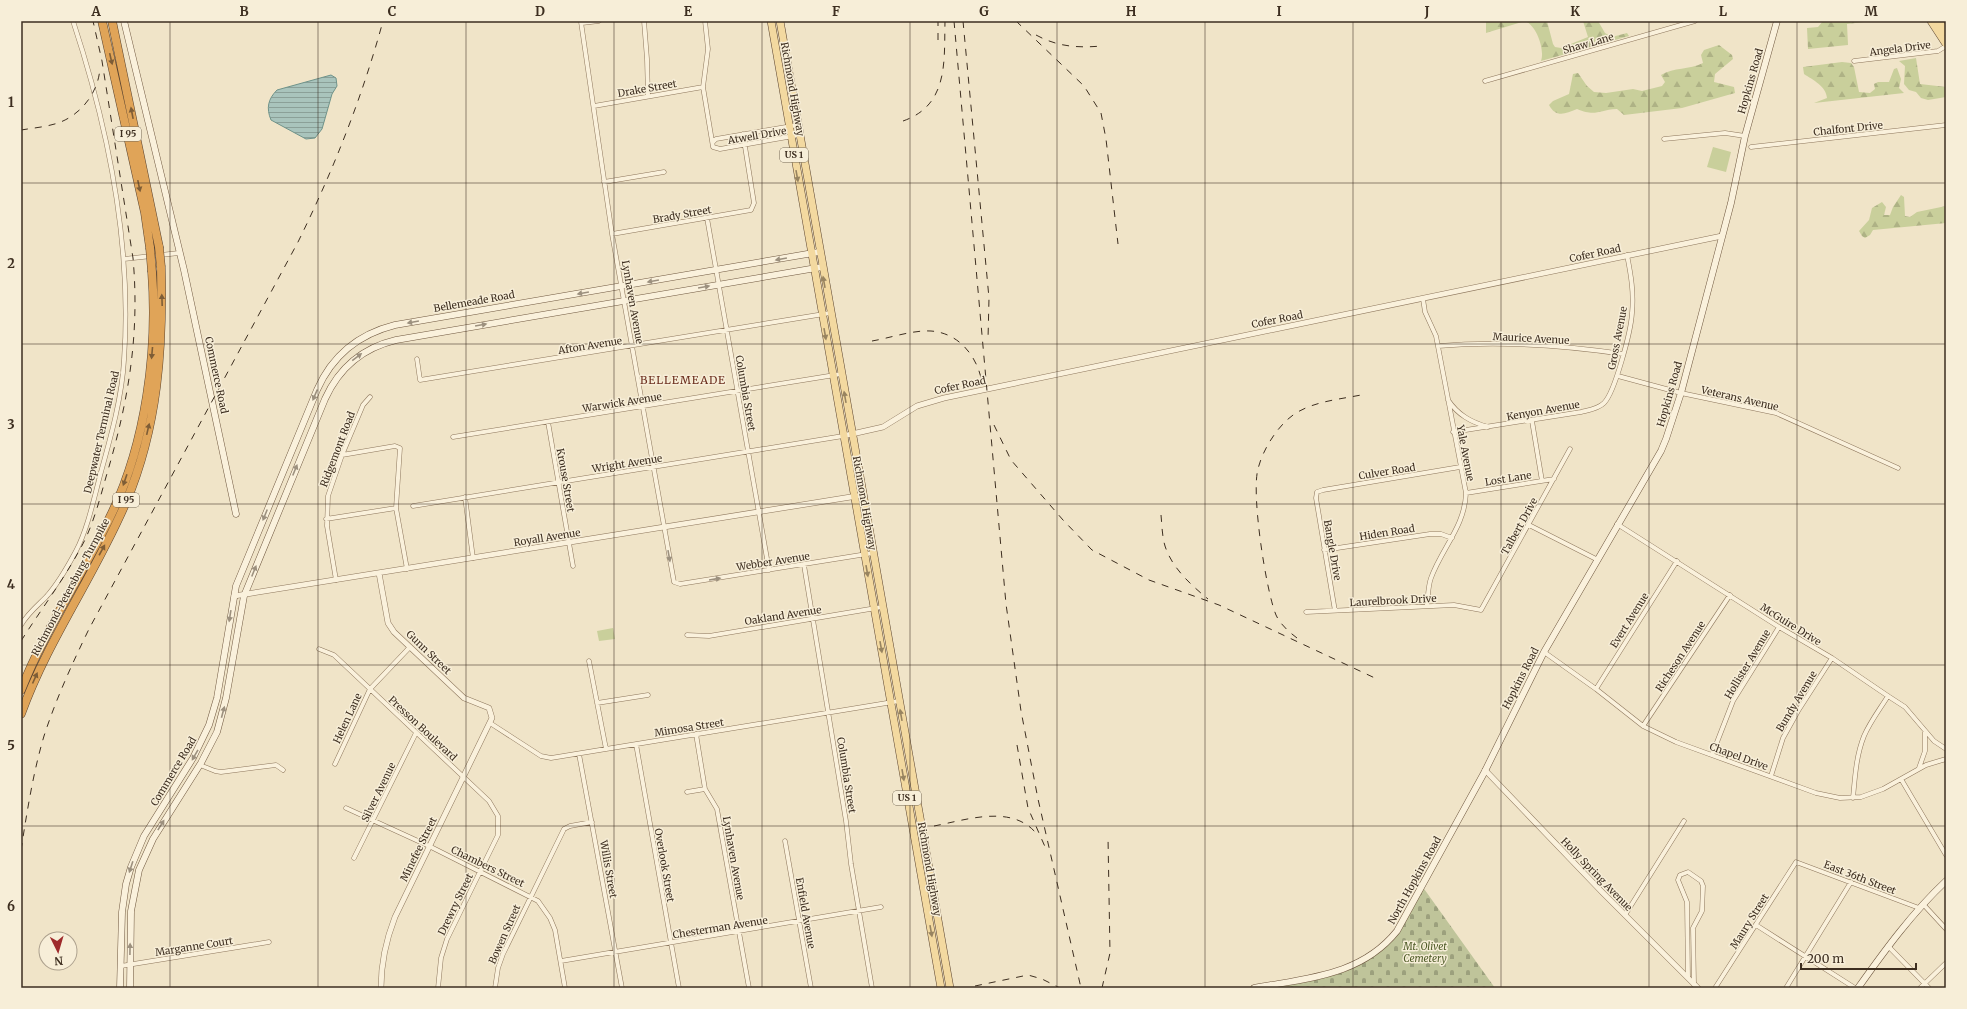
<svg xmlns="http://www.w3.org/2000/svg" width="1967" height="1009" font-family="Merriweather,serif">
<defs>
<pattern id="forest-firs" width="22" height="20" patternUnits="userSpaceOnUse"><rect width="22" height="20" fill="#c9cf9b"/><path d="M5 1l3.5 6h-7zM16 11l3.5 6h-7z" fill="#aeb285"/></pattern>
<pattern id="cemetery-stones" width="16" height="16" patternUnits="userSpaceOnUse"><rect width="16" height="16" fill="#bfc49a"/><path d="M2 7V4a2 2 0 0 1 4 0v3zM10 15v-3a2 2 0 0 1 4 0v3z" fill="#9ca07d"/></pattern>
<pattern id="water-rules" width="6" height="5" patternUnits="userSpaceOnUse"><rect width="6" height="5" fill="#a9c4bc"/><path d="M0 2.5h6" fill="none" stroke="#8ba098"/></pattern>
</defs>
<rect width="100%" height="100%" fill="#f0e4c8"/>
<path fill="url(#forest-firs)" d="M 1486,21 L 1547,21 L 1553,44 L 1555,47 L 1561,48 L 1588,37 L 1583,21 L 1598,21 L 1605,33 L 1612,37 L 1627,33 L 1629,36 L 1541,61 C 1545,50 1537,26 1525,21 L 1486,33 Z
M 1823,21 L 1872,21 L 1847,24 L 1848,45 L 1808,49 L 1807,28 L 1818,27 Z
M 1719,45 L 1732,55 L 1733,59 L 1715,74 L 1714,82 L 1734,87 L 1735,93 L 1682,108 L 1624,115 L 1617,109 C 1598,110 1596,117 1577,109 C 1565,114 1556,118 1549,105 L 1553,101 L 1569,94 L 1573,74 L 1578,73 L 1587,86 L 1594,92 L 1606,93 L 1633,89 L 1642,91 L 1662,86 L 1665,82 L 1661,75 C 1674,67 1689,70 1703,63 L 1701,55 L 1704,50 Z
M 1916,58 L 1920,84 L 1946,87 L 1946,97 L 1928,100 L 1921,98 L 1916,92 L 1909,90 L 1904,84 L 1905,66 L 1899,61 Z
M 1842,62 L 1851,63 L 1854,67 L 1859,92 L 1870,93 L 1875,89 L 1874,84 L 1878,82 L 1889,82 L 1894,69 L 1897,68 L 1901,79 L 1899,88 L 1904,93 L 1814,103 L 1827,98 C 1826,86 1813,80 1804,74 L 1803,67 Z
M 1901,195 L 1904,197 L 1905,216 L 1910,217 L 1917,212 L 1946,206 L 1946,223 L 1873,230 L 1870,235 L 1865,238 L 1862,236 L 1859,231 L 1869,220 L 1872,208 L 1882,202 L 1886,207 L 1884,215 L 1890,215 L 1893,207 Z"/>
<path fill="url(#cemetery-stones)" d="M 1422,886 L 1495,988 L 1261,988 L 1337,971 L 1386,944 Z"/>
<path fill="#c9cf9b" d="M 1713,147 L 1731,152 L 1726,172 L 1707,167 Z
M 613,628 L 615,639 L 599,641 L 597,631 Z"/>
<path fill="url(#water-rules)" stroke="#6f938a" d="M 331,75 L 336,78 L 337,86 L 332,94 L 322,129 L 315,138 L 306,139 L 271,120 C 266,108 268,99 277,90 Z"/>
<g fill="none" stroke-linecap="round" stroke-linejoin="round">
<defs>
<path id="minor" d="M 644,21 L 647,59 L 648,96
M 705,21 L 708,49 L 703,87 L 713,147 L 720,149 L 799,135
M 581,22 L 612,234 L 674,582 L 680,584 L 873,553
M 582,23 L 599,21
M 1854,61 L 1938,51 L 1946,46
M 1485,81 L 1695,21
M 594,106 L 703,87
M 1664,139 L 1725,133 L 1745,136
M 713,142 L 716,139 L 798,125
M 1751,147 L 1946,125
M 604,182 L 664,172
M 707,218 L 769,570
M 612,234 L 751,210 L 754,203 L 743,134
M 124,259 L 179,253
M 1423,299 L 1425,312 L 1436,336 L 1466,493 C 1465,526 1442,548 1431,578 C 1428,586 1428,597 1427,605
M 1438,346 C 1499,341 1562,345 1623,354
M 417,359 L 420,380 L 830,313
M 1618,376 L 1681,393 L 1776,413 L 1898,468
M 1448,400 C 1458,415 1471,422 1488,427
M 1532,421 L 1542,481
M 548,422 L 573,566
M 1453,432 L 1581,412 C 1589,410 1598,409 1604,403 C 1615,392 1631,331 1632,313 C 1634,293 1631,275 1627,255
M 453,437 L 841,374
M 342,455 L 395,446 L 400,448 L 396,508 L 407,569
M 1466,493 L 1554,479
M 465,497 L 473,558
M 413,506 L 843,436
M 326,519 L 396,508
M 1617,524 L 1779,627 L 1832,658 L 1888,696 L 1905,707 L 1934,741 L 1946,749
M 1529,525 L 1598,560
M 1324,550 L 1430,534 L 1441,534 L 1452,538
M 804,565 L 846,821 L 851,864 L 872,988
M 336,580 L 327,526 L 328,496 L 342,455 L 363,405 L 370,397
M 1335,611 L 1316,498 L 1317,492 L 1323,490 L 1460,467
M 1306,612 L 1454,605 L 1481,610 L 1570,449
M 21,625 C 28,613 37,606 46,597 C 58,584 68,566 76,551 C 88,528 94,498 101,472 C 111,436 122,397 124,360 C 132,247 108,127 73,21
M 687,635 L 709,636 L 882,607
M 319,649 L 334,655 L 489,801 L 498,816 L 498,835 L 447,939 L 441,958 L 438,988
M 1544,652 L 1596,689 L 1643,726 L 1676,742 L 1816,793 L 1840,798 L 1861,797 L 1883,789 L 1926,765 L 1946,759
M 589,661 L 606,749
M 1596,689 L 1677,561
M 597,703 L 648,695
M 490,723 L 541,756 L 551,758 L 899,701
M 1643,726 L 1730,595
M 696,734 L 705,789 L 717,809 L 749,988
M 636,744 L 679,988
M 579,754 L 622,988
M 1712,755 L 1733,701 L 1779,627
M 335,764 L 370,689 L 410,647
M 200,765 L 215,771 L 221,772 L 276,765 L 283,770
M 1919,768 L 1925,751 L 1925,732
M 1771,776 L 1783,738 L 1798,711 L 1832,658
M 1901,779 L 1946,855
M 687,792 L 705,789
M 1853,798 C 1855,777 1856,756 1864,736 C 1870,722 1880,709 1888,696
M 346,808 L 429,846 L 538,901 L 550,918 L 555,930 L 565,988
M 785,841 L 811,988
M 354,858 L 416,733
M 1923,904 L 1946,929
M 1625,915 L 1684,821
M 1756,925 L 1855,988
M 1888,946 L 1929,988
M 561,961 L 881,907
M 121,966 L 269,942
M 1688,977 L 1687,902 L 1678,880 L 1680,875 L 1688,872 L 1701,881 L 1703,886 L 1702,911 L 1693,928 L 1694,984
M 495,988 L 498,968 L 503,954 L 564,829 L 570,826 L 592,822
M 1715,988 L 1796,862 L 1919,908
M 1786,988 L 1851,882
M 1920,988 L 1946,963"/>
<path id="tertiary" d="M 843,436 L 883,427 L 917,406 L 944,398 L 1722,236
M 379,573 L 388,623 L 394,632 L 464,698 L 489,708 L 492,718 L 395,917 C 386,940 381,964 381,988
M 234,596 L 857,496
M 1485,770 L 1602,892 L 1698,988"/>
<path id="secondary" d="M 124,21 L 184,270 L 236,514
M 120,988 L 122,912 L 126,884 L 131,867 L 144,836 L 193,758 L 209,725 L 217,698 L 236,586 L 317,390 C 332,356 359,334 395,325 L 819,252
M 130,988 L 131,911 L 139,870 L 153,839 L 201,763 L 217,732 L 226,698 L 244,596 L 325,399 C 339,368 362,348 396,340 L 822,267
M 1254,988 C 1307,978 1361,976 1397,931 L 1484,773 L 1544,652 L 1661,451 L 1666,439 L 1681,393 L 1731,203 L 1745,136 L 1777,21
M 1858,988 C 1885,950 1912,913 1946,881"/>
<path id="primary" d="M 771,21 L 941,988
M 780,21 L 950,988
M 1931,21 L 1946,44
M 1939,21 L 1946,32"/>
<path id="motorway" d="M 102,21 L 145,213 L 150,248
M 112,21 L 159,247
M 21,690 C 45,629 83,574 111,515 C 146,443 158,351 152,272
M 21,714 C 48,639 95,575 126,502 C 158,426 163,348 161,267"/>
</defs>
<use href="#minor" stroke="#8d765c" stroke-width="5"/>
<use href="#tertiary" stroke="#8d765c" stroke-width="6"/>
<use href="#secondary" stroke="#6f573f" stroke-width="7"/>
<use href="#primary" stroke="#5b4430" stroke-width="8"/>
<use href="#motorway" stroke="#5b4430" stroke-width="9"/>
<use href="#minor" stroke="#faf1dc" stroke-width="4"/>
<use href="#tertiary" stroke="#faf1dc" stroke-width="5"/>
<use href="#secondary" stroke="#faf1dc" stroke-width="6"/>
<use href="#primary" stroke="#f3d9a0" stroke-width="7"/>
<use href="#motorway" stroke="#e0a458" stroke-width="8"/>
<path stroke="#3d2e20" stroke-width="1" stroke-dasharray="7 7" stroke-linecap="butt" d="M 954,21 L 1006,604 L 1021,711 L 1038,799 L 1081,988
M 963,21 L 989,298 L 988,340
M 1016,21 L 1084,86 L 1101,113 L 1106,139 L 1118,244
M 1036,35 C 1058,47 1078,48 1102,46
M 938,40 L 938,21
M 903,121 C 949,105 944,61 945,21
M 21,130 C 33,128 46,127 58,123 C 81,115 99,92 100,67
M 872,341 C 890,338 912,330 931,331 C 959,333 977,356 982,382
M 994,425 L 1011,460 L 1063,520 L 1092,550 L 1149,580 L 1219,605 L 1377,679
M 1161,515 C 1162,525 1162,536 1165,546 C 1172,568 1191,585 1208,599
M 1297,638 C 1289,632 1280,624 1276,615 C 1266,591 1251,494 1258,469 C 1262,452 1274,432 1287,420 C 1306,402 1336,400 1361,395
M 21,641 C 40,611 62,582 79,551 C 92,529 99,502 106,477 C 128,403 140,336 133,258 L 102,61 L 93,21
M 1017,745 L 1028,808 L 1046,849
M 934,826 C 966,820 1011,804 1036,833
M 21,850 C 27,812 33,773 44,736 C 56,699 72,664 89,629 L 298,242 C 333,171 362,98 383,21
M 975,986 L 1028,975 L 1042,979 L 1060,988
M 1102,988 L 1110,953 L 1108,837"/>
<defs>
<path id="motorway-bridge" d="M 159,247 L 161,267
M 150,248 L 152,272"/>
</defs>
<use href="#motorway-bridge" stroke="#5b4430" stroke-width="9" stroke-linecap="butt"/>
<use href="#motorway-bridge" stroke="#e0a458" stroke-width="8"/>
</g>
<defs><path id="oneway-solid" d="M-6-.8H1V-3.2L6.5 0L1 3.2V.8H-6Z"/></defs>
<g fill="#7e5d36">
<use href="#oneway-solid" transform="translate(111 59) rotate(77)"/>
<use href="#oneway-solid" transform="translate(132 113) rotate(-101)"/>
<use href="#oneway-solid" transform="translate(139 186) rotate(78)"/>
<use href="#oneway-solid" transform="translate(162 300) rotate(-92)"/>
<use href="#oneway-solid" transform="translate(152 353) rotate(95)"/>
<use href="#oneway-solid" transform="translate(148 429) rotate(-77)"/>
<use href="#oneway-solid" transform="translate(125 480) rotate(109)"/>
<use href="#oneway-solid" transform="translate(102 550) rotate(-61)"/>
<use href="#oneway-solid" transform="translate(35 678) rotate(-66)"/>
</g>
<g fill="#988460">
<use href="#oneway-solid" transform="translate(797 176) rotate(80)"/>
<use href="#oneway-solid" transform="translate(824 282) rotate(-100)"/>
<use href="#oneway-solid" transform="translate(825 334) rotate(80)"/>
<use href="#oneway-solid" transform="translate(845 397) rotate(-100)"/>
<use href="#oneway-solid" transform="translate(867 571) rotate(80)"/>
<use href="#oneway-solid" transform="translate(881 647) rotate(80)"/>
<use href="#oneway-solid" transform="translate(901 715) rotate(-100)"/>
<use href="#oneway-solid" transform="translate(903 775) rotate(80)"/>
<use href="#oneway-solid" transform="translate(931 931) rotate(80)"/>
</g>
<g fill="#9c907e">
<use href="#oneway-solid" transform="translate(781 259) rotate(170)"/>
<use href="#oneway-solid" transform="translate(653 281) rotate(170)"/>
<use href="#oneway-solid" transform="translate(704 287) rotate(-10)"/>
<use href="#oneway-solid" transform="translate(583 293) rotate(170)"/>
<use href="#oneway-solid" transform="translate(413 322) rotate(170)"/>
<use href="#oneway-solid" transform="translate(481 325) rotate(-10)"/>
<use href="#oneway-solid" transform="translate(357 357) rotate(-37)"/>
<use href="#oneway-solid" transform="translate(315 395) rotate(113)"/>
<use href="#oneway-solid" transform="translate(295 470) rotate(-68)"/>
<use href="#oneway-solid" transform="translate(265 515) rotate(112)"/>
<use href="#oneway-solid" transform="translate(669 556) rotate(80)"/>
<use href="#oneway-solid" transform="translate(254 571) rotate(-68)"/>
<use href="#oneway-solid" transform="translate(715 579) rotate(-9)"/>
<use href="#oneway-solid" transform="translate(230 616) rotate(99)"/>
<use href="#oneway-solid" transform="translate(223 712) rotate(-75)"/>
<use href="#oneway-solid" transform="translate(195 755) rotate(120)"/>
<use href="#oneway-solid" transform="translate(161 825) rotate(-58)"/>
<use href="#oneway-solid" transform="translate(131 867) rotate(108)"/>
<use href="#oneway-solid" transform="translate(130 949) rotate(-89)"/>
</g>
<path fill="none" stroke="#3d2e20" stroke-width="1" stroke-opacity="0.55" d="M 170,21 L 170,988M 318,21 L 318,988M 466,21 L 466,988M 614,21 L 614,988M 762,21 L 762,988M 910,21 L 910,988M 1057,21 L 1057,988M 1205,21 L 1205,988M 1353,21 L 1353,988M 1501,21 L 1501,988M 1649,21 L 1649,988M 1797,21 L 1797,988M 21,183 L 1946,183M 21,344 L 1946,344M 21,504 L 1946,504M 21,665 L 1946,665M 21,826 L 1946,826"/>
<g text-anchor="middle" stroke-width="3" stroke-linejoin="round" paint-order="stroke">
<g fill="#f7eed8" stroke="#756857" stroke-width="1">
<rect x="115" y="127" width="26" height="14" rx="3"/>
<rect x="780" y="148" width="28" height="14" rx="3"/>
<rect x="113" y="493" width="26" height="14" rx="3"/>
<rect x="893" y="791" width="28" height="14" rx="3"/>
</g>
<g font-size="9" font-weight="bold" fill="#3d2e20">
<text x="128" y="137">I 95</text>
<text x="794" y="158">US 1</text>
<text x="126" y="503">I 95</text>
<text x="907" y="801">US 1</text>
</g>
<g font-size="10" fill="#3d2e20" stroke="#f7eed8">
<text transform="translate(1588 43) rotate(-16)" y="4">Shaw Lane</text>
<text transform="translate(1900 48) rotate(-7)" y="4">Angela Drive</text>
<text transform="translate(1750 81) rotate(-74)" y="4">Hopkins Road</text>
<text transform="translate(647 88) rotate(-10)" y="4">Drake Street</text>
<text transform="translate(793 89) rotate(80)" y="4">Richmond Highway</text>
<text transform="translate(1848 128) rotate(-6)" y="4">Chalfont Drive</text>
<text transform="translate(757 135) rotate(-10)" y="4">Atwell Drive</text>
<text transform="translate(682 214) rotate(-10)" y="4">Brady Street</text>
<text transform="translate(1595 253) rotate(-12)" y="4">Cofer Road</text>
<text transform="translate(474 301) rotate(-10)" y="4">Bellemeade Road</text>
<text transform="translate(633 302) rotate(80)" y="4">Lynhaven Avenue</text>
<text transform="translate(1277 319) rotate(-11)" y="4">Cofer Road</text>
<text transform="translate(1531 338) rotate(3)" y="4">Maurice Avenue</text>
<text transform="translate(1617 338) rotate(-79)" y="4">Gross Avenue</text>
<text transform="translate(590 345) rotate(-9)" y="4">Afton Avenue</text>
<text transform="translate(217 375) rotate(78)" y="4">Commerce Road</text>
<text transform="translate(960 385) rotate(-12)" y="4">Cofer Road</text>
<text transform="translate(746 393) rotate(80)" y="4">Columbia Street</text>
<text transform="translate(1669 394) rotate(-74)" y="4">Hopkins Road</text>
<text transform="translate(1740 398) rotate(13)" y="4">Veterans Avenue</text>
<text transform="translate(622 402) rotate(-9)" y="4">Warwick Avenue</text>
<text transform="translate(1543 410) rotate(-10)" y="4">Kenyon Avenue</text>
<text transform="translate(101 432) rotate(-77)" y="4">Deepwater Terminal Road</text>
<text transform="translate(337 449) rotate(-69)" y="4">Ridgemont Road</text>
<text transform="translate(1466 453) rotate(79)" y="4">Yale Avenue</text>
<text transform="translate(627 463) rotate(-9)" y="4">Wright Avenue</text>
<text transform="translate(1387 471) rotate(-9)" y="4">Culver Road</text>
<text transform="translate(1508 478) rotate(-9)" y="4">Lost Lane</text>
<text transform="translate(566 480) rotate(80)" y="4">Krouse Street</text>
<text transform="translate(865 503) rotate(80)" y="4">Richmond Highway</text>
<text transform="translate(1519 526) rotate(-61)" y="4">Talbert Drive</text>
<text transform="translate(1387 532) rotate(-9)" y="4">Hiden Road</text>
<text transform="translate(547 537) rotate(-9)" y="4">Royall Avenue</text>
<text transform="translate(1333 550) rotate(80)" y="4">Bangle Drive</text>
<text transform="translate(773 561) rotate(-9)" y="4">Webber Avenue</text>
<text transform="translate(70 587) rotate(-62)" y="4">Richmond-Petersburg Turnpike</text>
<text transform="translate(1393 600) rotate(-3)" y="4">Laurelbrook Drive</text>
<text transform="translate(783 615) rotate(-9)" y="4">Oakland Avenue</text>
<text transform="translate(1629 620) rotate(-58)" y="4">Evert Avenue</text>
<text transform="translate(1791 624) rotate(32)" y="4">McGuire Drive</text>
<text transform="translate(429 652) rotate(44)" y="4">Gunn Street</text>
<text transform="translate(1680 656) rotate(-57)" y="4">Richeson Avenue</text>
<text transform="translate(1747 664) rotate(-59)" y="4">Hollister Avenue</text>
<text transform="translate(1520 678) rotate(-63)" y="4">Hopkins Road</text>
<text transform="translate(1796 701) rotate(-59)" y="4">Bundy Avenue</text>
<text transform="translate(347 718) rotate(-65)" y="4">Helen Lane</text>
<text transform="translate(689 727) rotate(-9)" y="4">Mimosa Street</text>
<text transform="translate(423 728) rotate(43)" y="4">Presson Boulevard</text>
<text transform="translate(1739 756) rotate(20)" y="4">Chapel Drive</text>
<text transform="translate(173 771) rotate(-59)" y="4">Commerce Road</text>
<text transform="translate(847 775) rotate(81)" y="4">Columbia Street</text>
<text transform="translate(378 792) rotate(-64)" y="4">Silver Avenue</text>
<text transform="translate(418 849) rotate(-64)" y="4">Minefee Street</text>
<text transform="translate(734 858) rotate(80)" y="4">Lynhaven Avenue</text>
<text transform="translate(665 865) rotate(80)" y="4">Overlook Street</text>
<text transform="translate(488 866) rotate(26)" y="4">Chambers Street</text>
<text transform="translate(609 869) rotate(80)" y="4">Willis Street</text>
<text transform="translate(930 869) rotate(80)" y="4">Richmond Highway</text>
<text transform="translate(1597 874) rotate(46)" y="4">Holly Spring Avenue</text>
<text transform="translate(1860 877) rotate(21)" y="4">East 36th Street</text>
<text transform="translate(1414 880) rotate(-61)" y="4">North Hopkins Road</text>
<text transform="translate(455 904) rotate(-64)" y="4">Drewry Street</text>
<text transform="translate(806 913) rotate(80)" y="4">Enfield Avenue</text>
<text transform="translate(1749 921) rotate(-58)" y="4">Maury Street</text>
<text transform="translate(720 927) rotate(-9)" y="4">Chesterman Avenue</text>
<text transform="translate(504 934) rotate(-66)" y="4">Bowen Street</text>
<text transform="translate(194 946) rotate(-9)" y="4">Marganne Court</text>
</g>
<g font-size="10" font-style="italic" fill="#4d5a26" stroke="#f7eed8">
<text x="1425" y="950">Mt. Olivet<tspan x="1425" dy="12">Cemetery</tspan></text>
</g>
<g font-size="11" letter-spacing="1" fill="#6b2e1e" stroke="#f7eed8">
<text x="683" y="384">BELLEMEADE</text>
</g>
</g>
<rect width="1967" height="1009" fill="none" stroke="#f7eed8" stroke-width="44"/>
<g transform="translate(58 951) rotate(175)"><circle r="19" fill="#f7eed8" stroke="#ada18e"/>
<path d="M0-3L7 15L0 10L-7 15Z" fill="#9e2a2b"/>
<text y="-6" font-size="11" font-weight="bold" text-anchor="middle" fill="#3d2e20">N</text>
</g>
<path d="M1801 963v6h115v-6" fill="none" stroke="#3d2e20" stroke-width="2"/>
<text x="1807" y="963" font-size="12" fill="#3d2e20" stroke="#f7eed8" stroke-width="3" paint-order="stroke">200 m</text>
<rect x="22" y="22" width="1923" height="965" fill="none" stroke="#3d2e20" stroke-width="1.5"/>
<g font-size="13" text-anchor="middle" font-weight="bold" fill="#3d2e20">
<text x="96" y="16">A</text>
<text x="244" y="16">B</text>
<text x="392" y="16">C</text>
<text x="540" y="16">D</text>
<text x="688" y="16">E</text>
<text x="836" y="16">F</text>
<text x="984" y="16">G</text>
<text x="1131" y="16">H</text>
<text x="1279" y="16">I</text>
<text x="1427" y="16">J</text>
<text x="1575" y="16">K</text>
<text x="1723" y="16">L</text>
<text x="1871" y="16">M</text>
<text x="11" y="107">1</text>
<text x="11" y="268">2</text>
<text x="11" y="429">3</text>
<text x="11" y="589">4</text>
<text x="11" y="750">5</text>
<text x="11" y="911">6</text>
</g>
</svg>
